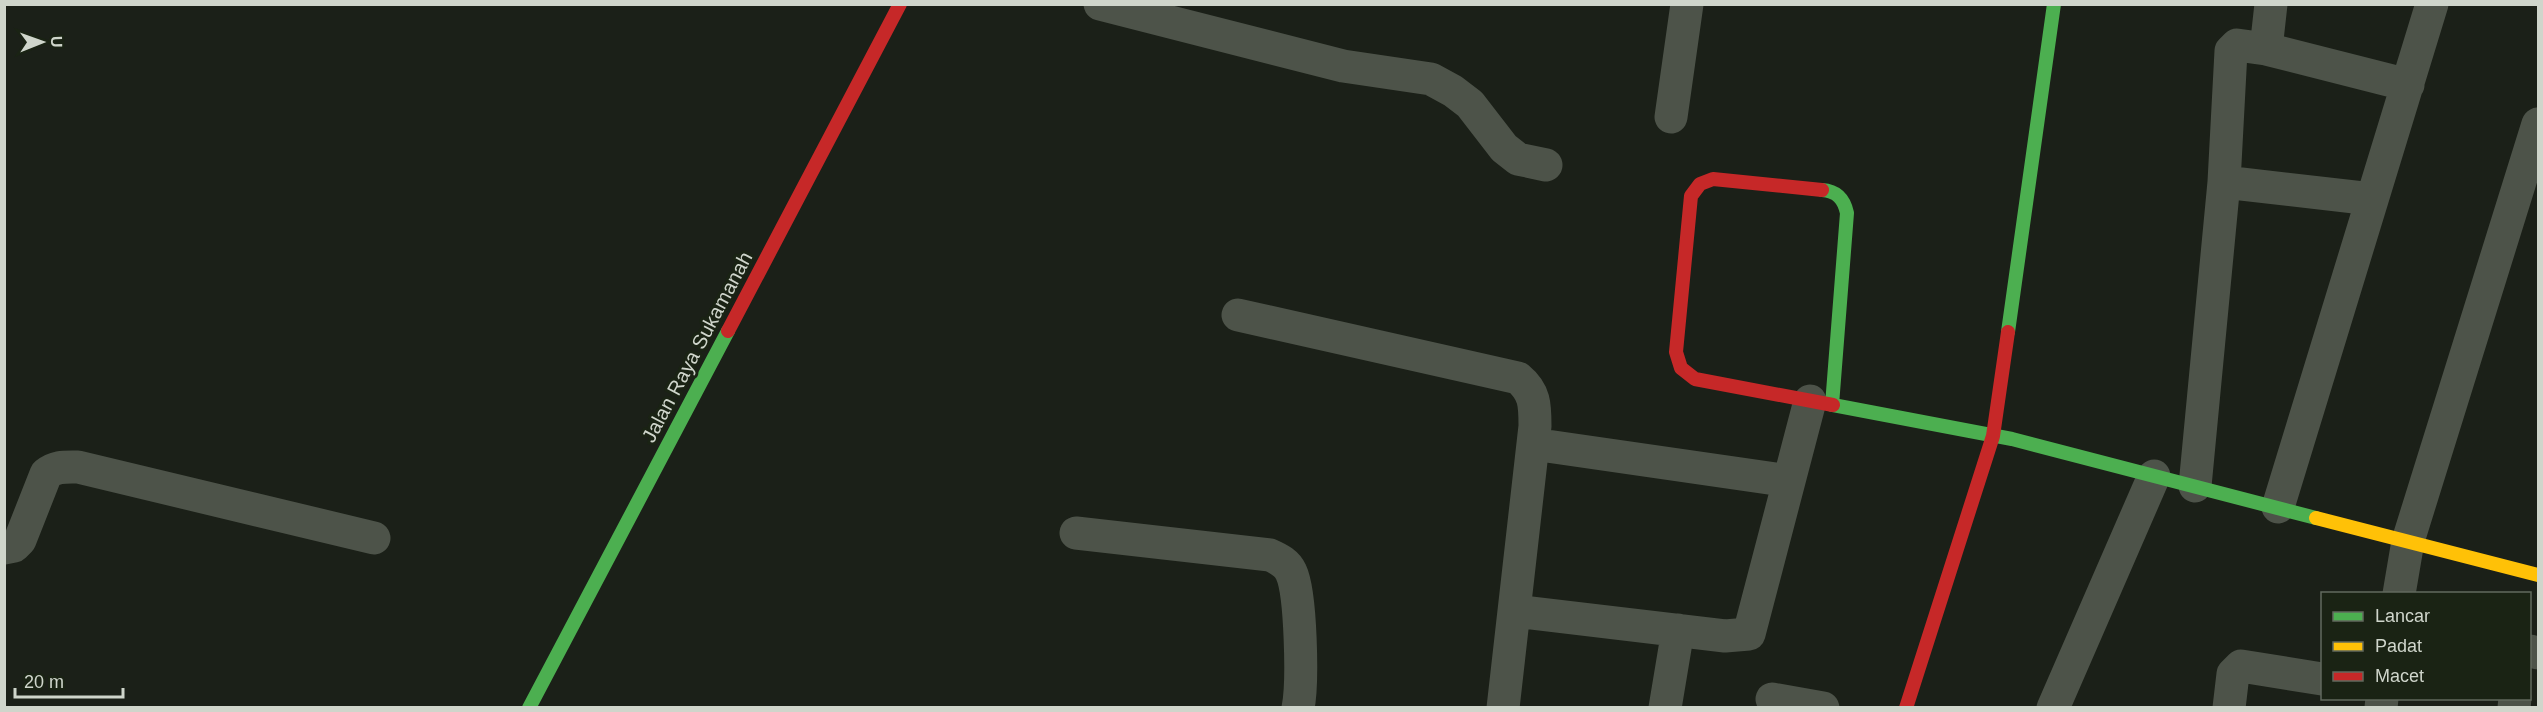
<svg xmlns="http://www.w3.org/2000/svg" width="2543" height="712" font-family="Arial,sans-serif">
<rect width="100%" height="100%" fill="#1b2018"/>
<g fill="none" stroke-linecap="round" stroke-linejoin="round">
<path stroke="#4d5349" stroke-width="33" d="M 1100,4 L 1343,66 L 1431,79 L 1453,91 L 1470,104 L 1504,148 L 1518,159 L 1546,165
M 2266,49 L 2271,4
M 1671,117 L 1687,4
M 2224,182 L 2372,199
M 1238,315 L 1518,378 C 1535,392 1535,405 1535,426 L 1503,708
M 1533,444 L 1789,481
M 2195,486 L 2224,182 L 2231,51 L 2237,45 L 2266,49 L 2408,85
M 2278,507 L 2432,4
M 1076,533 L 1270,555 C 1279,559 1287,563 1291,572 C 1301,593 1303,683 1298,708
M 4,548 L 14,546 L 20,540 L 46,474 C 56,466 65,467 78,467 L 374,538
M 2399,594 L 2408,541 L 2538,124
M 1514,611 L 1725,636 L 1749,634 L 1810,401
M 2530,651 L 2538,653
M 1772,699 L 1823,708
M 1665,708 L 1678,630
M 2053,708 L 2154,476
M 2229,708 L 2233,674 L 2241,666 L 2322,679
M 2381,708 L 2382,698
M 2514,708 L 2515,698"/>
<path stroke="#4caf50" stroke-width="14" d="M 1822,190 C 1837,191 1844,199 1847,213 L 1832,405
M 2008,332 L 2054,4
M 1833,405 L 2012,439 L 2316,518
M 529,708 L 728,331"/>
<path stroke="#ffc107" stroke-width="14" d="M 2316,518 L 2538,575"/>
<path stroke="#c62828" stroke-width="14" d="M 1822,190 L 1713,179 L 1700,184 L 1691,196 L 1676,352 L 1681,368 L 1695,379 L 1833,405
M 728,331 L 900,4
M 1906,708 L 1993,436 L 2008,332"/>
</g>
<g text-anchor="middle" stroke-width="6" stroke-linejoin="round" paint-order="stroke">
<g font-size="20" fill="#cfd5cb" stroke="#1a2314">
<text transform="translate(697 347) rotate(-62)" y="7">Jalan Raya Sukamanah</text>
</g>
</g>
<rect width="2543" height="712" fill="none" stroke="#cfd5cb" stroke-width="12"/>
<rect x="2321" y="592" width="210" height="108" fill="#1a2314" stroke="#626a5d" stroke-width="1.5"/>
<rect x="2333" y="612" width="30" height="9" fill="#4caf50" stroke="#626a5d" stroke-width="1.5"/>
<text x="2375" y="622" font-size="18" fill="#cfd5cb">Lancar</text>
<rect x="2333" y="642" width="30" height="9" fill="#ffc107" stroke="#626a5d" stroke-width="1.5"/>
<text x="2375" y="652" font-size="18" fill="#cfd5cb">Padat</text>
<rect x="2333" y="672" width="30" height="9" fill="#c62828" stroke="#626a5d" stroke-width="1.5"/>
<text x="2375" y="682" font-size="18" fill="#cfd5cb">Macet</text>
<g transform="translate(42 42) rotate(89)" stroke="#1a2314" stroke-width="4.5" paint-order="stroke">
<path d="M0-4.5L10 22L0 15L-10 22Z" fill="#cfd5cb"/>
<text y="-9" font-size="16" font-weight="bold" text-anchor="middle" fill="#cfd5cb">U</text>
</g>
<path d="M15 688v9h108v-9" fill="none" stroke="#cfd5cb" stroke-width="3"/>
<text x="24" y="688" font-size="18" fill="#cfd5cb" stroke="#1a2314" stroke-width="4.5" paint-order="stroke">20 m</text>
</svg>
